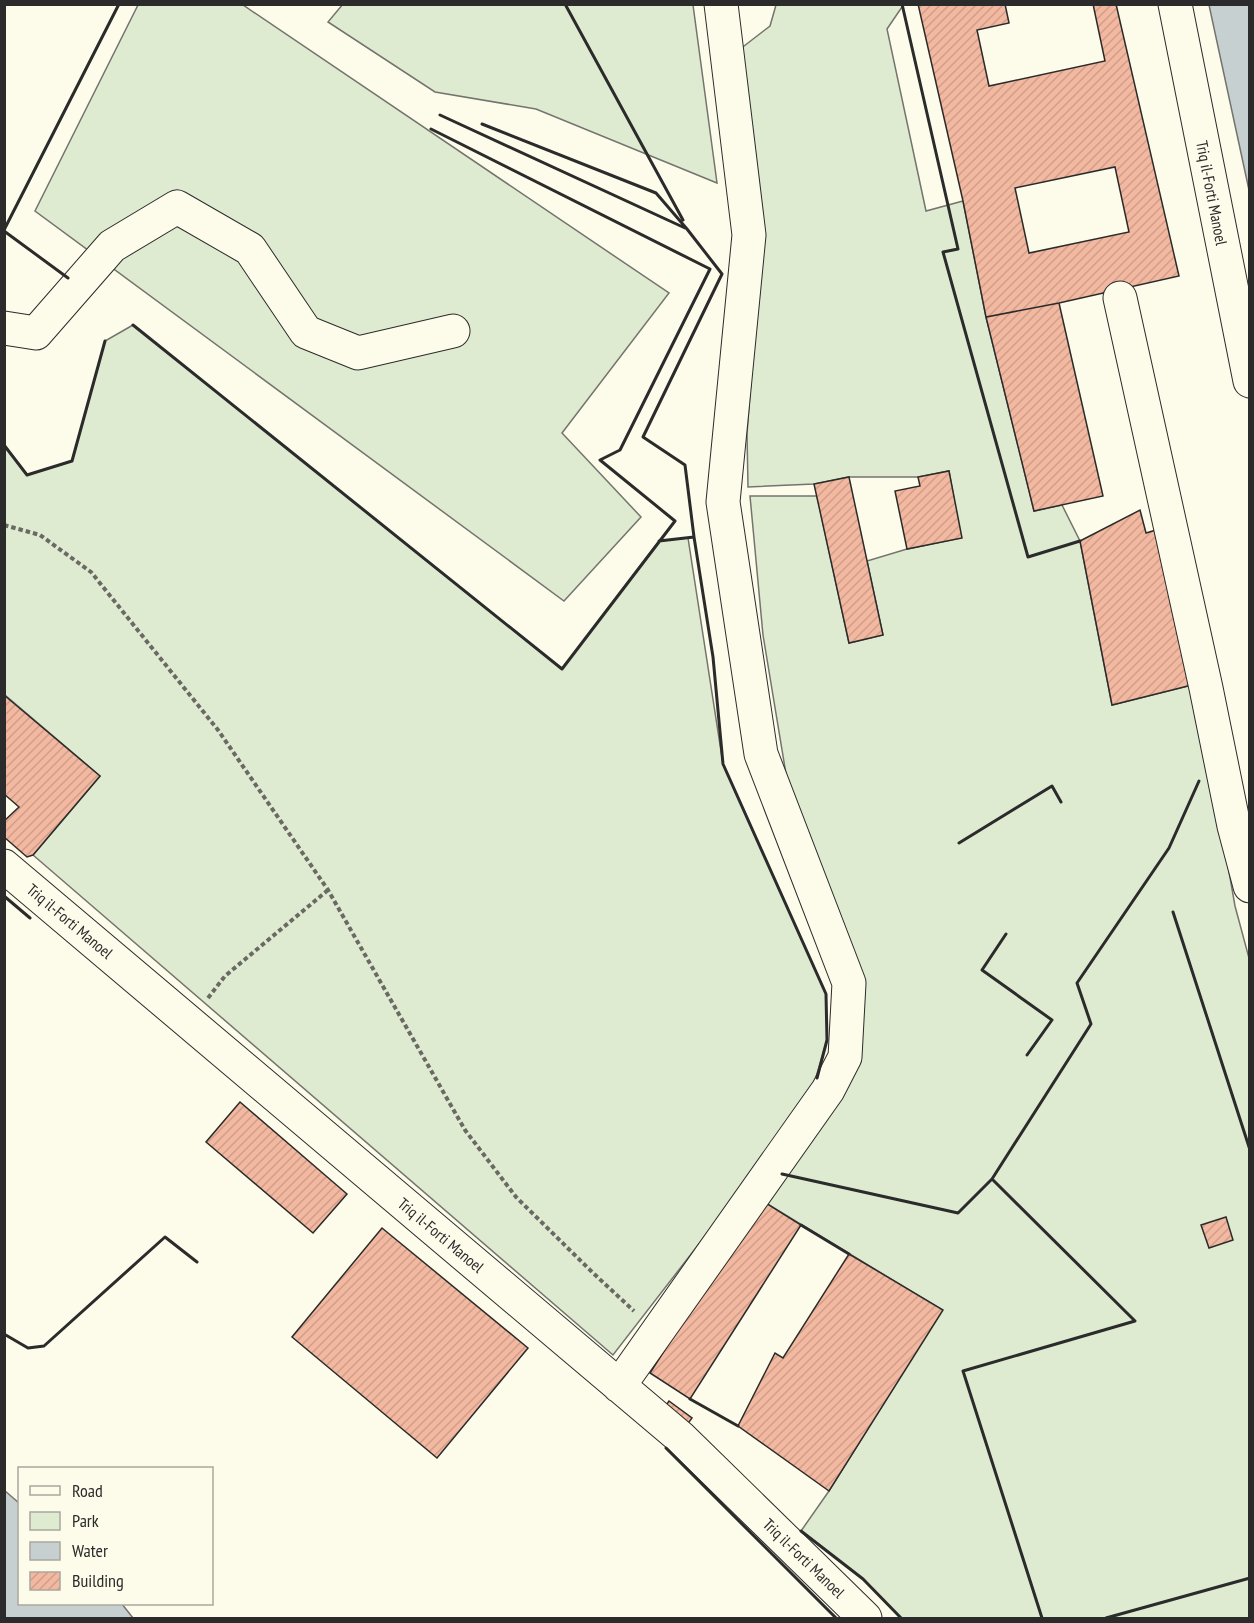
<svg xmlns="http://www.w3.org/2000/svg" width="1254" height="1623" font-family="'PT Sans Narrow',sans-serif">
<defs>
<pattern id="building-hatch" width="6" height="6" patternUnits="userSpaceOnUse" patternTransform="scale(1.5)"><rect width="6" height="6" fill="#f2b8a0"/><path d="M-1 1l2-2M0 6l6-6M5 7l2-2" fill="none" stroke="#d09e8a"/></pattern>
</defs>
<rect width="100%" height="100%" fill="#fdfbea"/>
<path fill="#deebd1" stroke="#74746e" stroke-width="1.5" d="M 343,4 L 693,5 L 717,183 L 536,109 L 435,92 L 328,22 Z
M 138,5 L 243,5 L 669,293 L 562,433 L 641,517 L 564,601 L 35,211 Z
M 776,5 L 902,5 L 902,7 L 887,29 L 926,211 L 963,201 L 986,317 L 1034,511 L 1062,505 L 1080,541 L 1112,705 L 1196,684 L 1235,906 L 1249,958 L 1249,1618 L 901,1618 L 863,1579 L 801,1531 L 829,1491 L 942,1310 L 761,1200 L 821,1118 L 861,975 L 787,780 L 763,635 L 750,496 L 817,496 L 849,643 L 883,635 L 867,561 L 907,549 L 961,538 L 949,471 L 918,477 L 849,477 L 814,484 L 748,487 L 747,434 L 762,231 L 735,53 L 770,26 Z
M 133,325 L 562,669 L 659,541 L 688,538 L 723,764 L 826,994 L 827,1040 L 814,1084 L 719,1218 L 613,1355 L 33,855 L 100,776 L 5,695 L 4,445 L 27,475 L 72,461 L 105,341 Z"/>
<path fill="#c7d0d0" stroke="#74746e" stroke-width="1.5" d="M 1209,5 L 1249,5 L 1249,190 Z
M 4,1490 L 19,1503 L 20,1604 L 122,1604 L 133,1618 L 5,1618 Z"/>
<path fill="url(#building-hatch)" stroke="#2b2b2b" stroke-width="1.5" fill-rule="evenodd" d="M 918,4 L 1005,4 L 1009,23 L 977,30 L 989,86 L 1105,61 L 1093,4 L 1116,4 L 1179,276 L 1059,303 L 986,317 L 963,201 ZM 1115,167 L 1129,232 L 1029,253 L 1015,188 Z
M 1059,303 L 1103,496 L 1034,511 L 986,317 Z
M 949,471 L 962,538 L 907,549 L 895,491 L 920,486 L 918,477 Z
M 849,477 L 883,635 L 849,643 L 814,484 Z
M 1140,510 L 1146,533 L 1156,530 L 1196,684 L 1112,705 L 1080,541 Z
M 4,695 L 100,776 L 33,855 L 27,857 L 4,837 L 4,821 L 19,807 L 4,794 Z
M 240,1102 L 347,1194 L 313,1233 L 206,1142 Z
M 761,1200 L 801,1225 L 690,1399 L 650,1373 Z
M 1226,1217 L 1233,1240 L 1209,1248 L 1201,1225 Z
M 382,1228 L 528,1348 L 437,1458 L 292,1337 Z
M 849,1254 L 943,1310 L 829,1491 L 738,1426 L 775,1353 L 783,1358 Z
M 669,1401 L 692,1418 L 684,1429 L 662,1411 Z"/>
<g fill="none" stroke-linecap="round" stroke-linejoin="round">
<defs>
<path id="minor" d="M 1175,4 L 1250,381
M 1120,298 L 1206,688 L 1234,826 L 1250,886
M 4,328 L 36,333 L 112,246 L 177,207 L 250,249 L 306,332 L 358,353 L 453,331
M 4,866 L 680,1437 L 865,1618
M 619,1386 L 828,1090 L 845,1057 L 849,983 L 761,754 L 723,502 L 749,235 L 721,4"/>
</defs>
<use href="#minor" stroke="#2b2b2b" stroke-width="35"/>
<path stroke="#6a6964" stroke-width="4" stroke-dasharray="4.5 3" stroke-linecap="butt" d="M 4,525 L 40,535 L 91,572 L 218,730 L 328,890 L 465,1130 L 516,1197 L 592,1272 L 634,1311
M 208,998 L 225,976 L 328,890"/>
<use href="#minor" stroke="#fdfbea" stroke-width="33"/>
<path stroke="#2b2b2b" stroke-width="3" d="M 565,4 L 683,220
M 902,4 L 958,249 L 943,252 L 1028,557 L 1080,541
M 440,115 L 685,228
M 482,124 L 656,193 L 687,229 L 722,274 L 643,437 L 685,465 L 694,537 L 713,657 L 723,764 L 826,994 L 827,1040 L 817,1078
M 4,230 L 119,4
M 4,231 L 68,278
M 133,325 L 562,669 L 675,521 L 600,460 L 620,450 L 710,269 L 431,129
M 4,445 L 27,475 L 72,461 L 105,341
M 659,541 L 694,537
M 959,843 L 1052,786 L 1061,802
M 4,896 L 30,918
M 1173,912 L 1250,1150
M 1006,934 L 982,970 L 1052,1020 L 1027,1055
M 782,1174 L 958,1213 L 992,1179 L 1135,1321 L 963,1371 L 1042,1618
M 992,1179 L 1091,1024 L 1077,983 L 1169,848 L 1199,781
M 801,1225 L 849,1254
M 4,1334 L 28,1348 L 44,1346 L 165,1237 L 197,1262
M 690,1399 L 738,1426
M 666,1448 L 836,1618
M 801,1531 L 863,1579 L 901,1618
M 1106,1618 L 1250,1578"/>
</g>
<g text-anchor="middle" stroke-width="4.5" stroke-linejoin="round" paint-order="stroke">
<g font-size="16" fill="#2b2b2b" stroke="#fdfbea">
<text transform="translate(1212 193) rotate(79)" y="6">Triq il-Forti Manoel</text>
<text transform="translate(70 921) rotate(40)" y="6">Triq il-Forti Manoel</text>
<text transform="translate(441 1235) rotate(40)" y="6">Triq il-Forti Manoel</text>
<text transform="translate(804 1558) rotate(44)" y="6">Triq il-Forti Manoel</text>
</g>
</g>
<rect width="1254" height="1623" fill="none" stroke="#2b2b2b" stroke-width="12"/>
<rect x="18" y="1467" width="195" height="138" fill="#fdfbea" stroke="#a9a89e" stroke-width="1.5"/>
<rect x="30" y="1486" width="30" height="9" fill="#fdfbea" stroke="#a9a89e" stroke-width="1.5"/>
<text x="72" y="1497" font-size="18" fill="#2b2b2b">Road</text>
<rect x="30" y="1512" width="30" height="18" fill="#deebd1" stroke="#a9a89e" stroke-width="1.5"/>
<text x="72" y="1527" font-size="18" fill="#2b2b2b">Park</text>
<rect x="30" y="1542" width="30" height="18" fill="#c7d0d0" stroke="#a9a89e" stroke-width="1.5"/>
<text x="72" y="1557" font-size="18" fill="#2b2b2b">Water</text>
<rect x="30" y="1572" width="30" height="18" fill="url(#building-hatch)" stroke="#a9a89e" stroke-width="1.5"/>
<text x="72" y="1587" font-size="18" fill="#2b2b2b">Building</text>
</svg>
